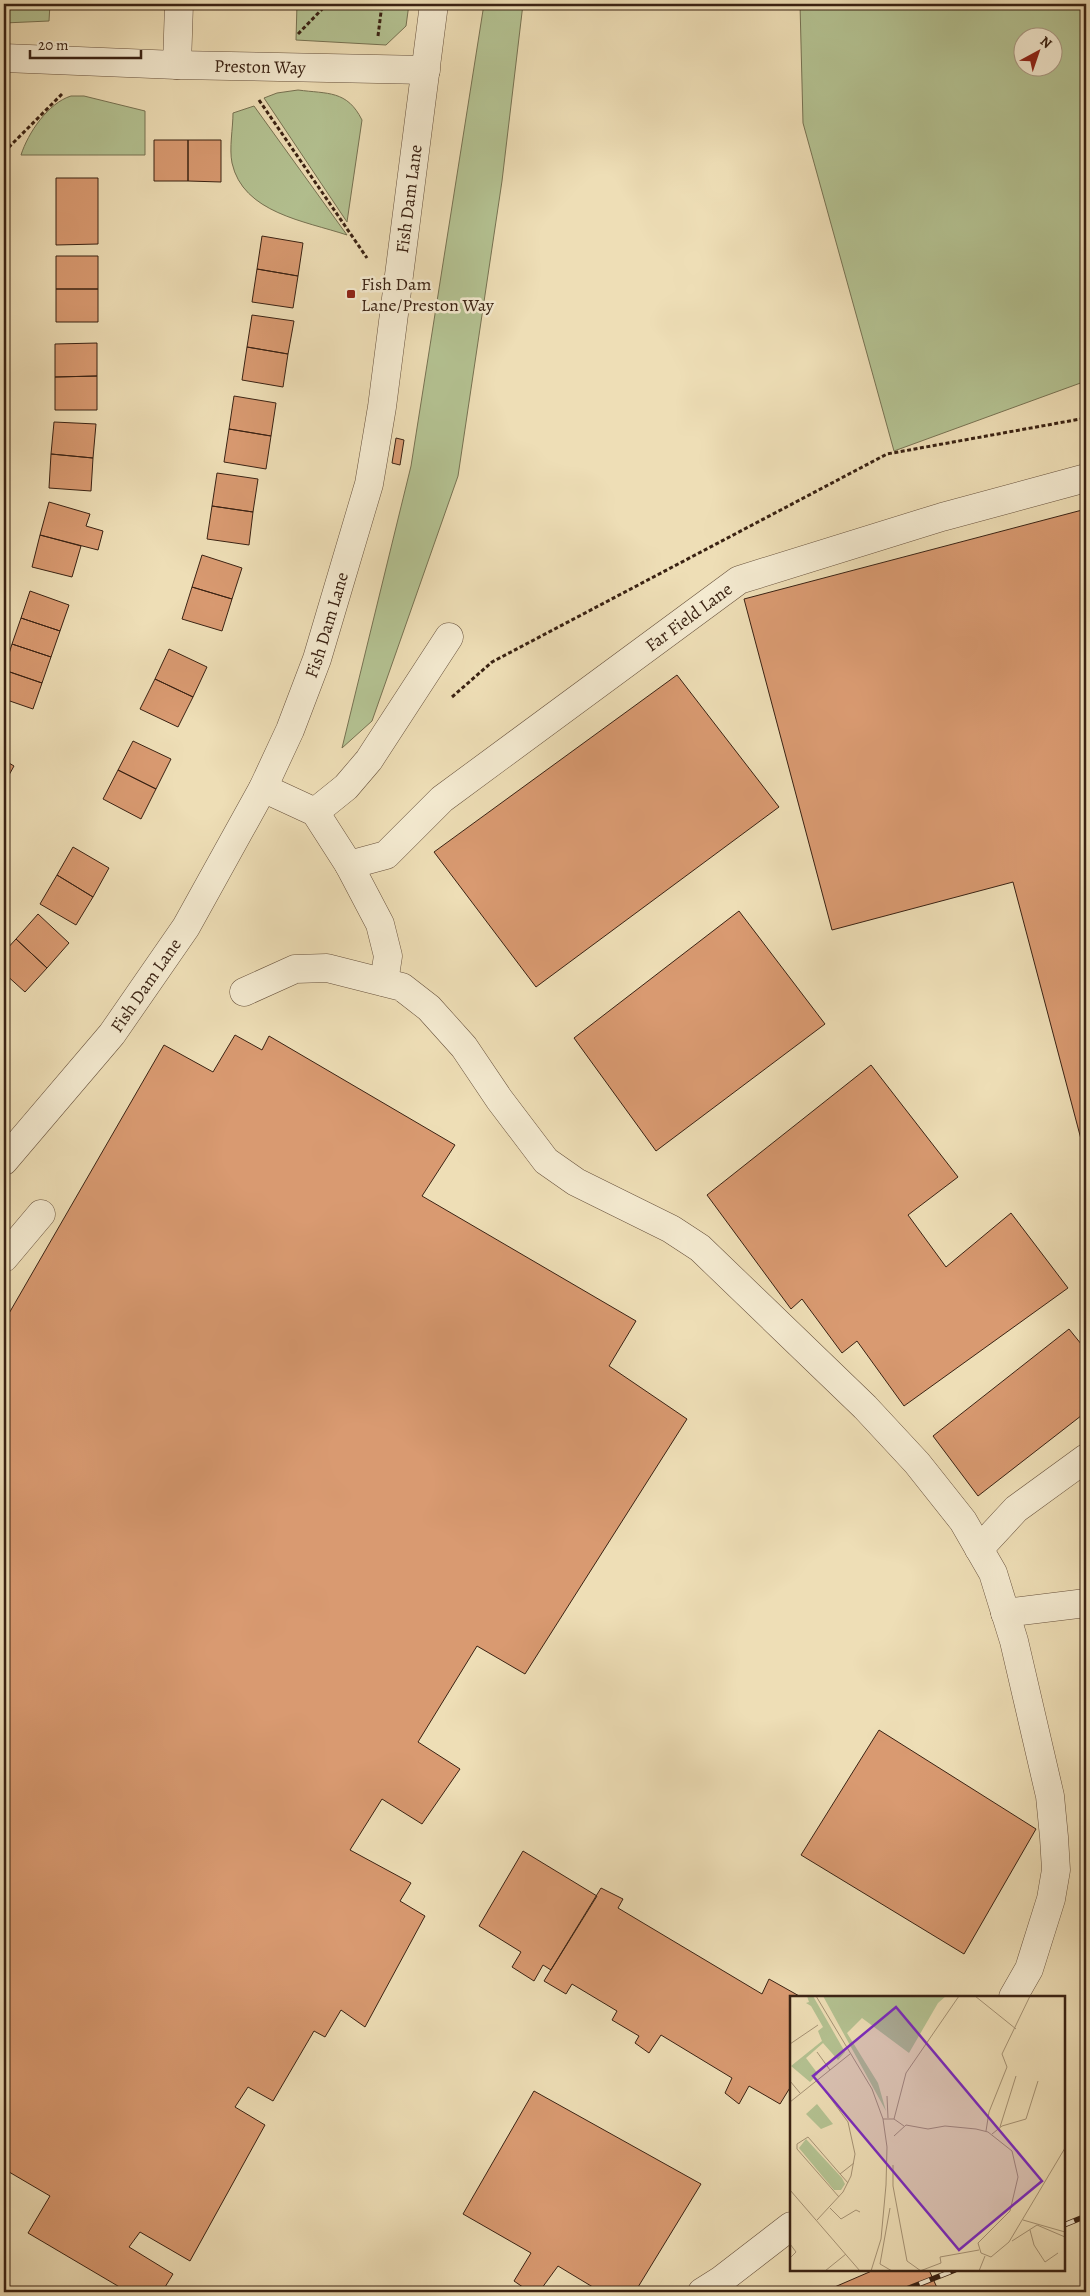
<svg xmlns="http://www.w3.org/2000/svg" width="1090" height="2296" font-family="Alegreya,serif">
<rect width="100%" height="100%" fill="#eedeb6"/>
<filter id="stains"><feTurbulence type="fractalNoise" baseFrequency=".004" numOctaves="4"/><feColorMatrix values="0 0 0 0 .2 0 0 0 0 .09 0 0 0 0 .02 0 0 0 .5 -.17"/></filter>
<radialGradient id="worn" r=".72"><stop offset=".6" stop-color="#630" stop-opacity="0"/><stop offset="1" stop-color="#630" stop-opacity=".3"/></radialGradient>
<path fill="#b4c292" stroke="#777252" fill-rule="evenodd" d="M 4,4 L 50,4 L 49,21 L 4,23 Z
M 297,4 L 409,4 L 406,26 L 386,45 L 296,40 Z
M 484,4 L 523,4 L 502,181 L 458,476 L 372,721 L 342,748 L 411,466 Z
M 800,4 L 1086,4 L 1086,381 L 894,451 L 803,123 ZM 1022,38 L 1052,38 L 1052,68 L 1022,68 Z
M 298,90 C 328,94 347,90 362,120 L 347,222 L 264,98 L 277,93 Z
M 71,96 L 84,96 L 145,111 L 145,155 L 21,155 C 28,133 48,103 71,96 Z
M 254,106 L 347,235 C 305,221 243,213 232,163 C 229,148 233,128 233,113 Z"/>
<path fill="#d99a71" stroke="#3a2213" d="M 154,140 L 188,140 L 188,181 L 154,181 Z
M 188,140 L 221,140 L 221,182 L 188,181 Z
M 56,178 L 98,178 L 98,244 L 56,245 Z
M 262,236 L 303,243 L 298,276 L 257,269 Z
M 56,256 L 98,256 L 98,289 L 56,289 Z
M 257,269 L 298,276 L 293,308 L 252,302 Z
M 56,289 L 98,289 L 98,322 L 56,322 Z
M 252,315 L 294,321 L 288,354 L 247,347 Z
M 97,343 L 97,376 L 55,377 L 55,344 Z
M 247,347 L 288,354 L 283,387 L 242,380 Z
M 97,376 L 97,410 L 55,410 L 55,377 Z
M 234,396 L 276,403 L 271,436 L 229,429 Z
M 54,422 L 96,424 L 93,458 L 51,454 Z
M 229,429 L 271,436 L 266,469 L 224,462 Z
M 396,438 L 404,440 L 400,465 L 392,463 Z
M 51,454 L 93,458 L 91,491 L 49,488 Z
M 217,473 L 258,479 L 253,512 L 212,506 Z
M 49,502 L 90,514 L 86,526 L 103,531 L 98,550 L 40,535 Z
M 212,506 L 253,512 L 249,545 L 207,539 Z
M 1086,509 L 1086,1158 L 1013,882 L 832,930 L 744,599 Z
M 40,535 L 81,546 L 72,577 L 32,567 Z
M 202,555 L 242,568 L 232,599 L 192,587 Z
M 192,587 L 232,599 L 222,631 L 182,619 Z
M 30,591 L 69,605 L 60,631 L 21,618 Z
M 21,618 L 60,631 L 51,657 L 12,644 Z
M 12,644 L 51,657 L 42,683 L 4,670 Z
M 169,649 L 207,667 L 193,697 L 155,679 Z
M 4,670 L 42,683 L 33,709 L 4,699 Z
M 677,675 L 779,807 L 536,987 L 434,852 Z
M 155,679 L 193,697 L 178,727 L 140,709 Z
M 133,741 L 171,759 L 156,789 L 118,770 Z
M 4,760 L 14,766 L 4,784 Z
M 118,770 L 156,789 L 141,819 L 103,799 Z
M 73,847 L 109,868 L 93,897 L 57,875 Z
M 57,875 L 93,897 L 76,925 L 40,904 Z
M 739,911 L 825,1024 L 656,1151 L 574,1038 Z
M 38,914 L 69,943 L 47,968 L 16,939 Z
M 16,939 L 47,968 L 25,992 L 4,973 L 4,952 Z
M 235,1035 L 262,1050 L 269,1036 L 455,1145 L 422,1196 L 636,1321 L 609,1366 L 687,1419 L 525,1674 L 477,1646 L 418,1742 L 460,1769 L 422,1824 L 382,1799 L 350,1850 L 411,1883 L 400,1901 L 425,1916 L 365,2027 L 341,2010 L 325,2037 L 314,2031 L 273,2101 L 248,2087 L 235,2107 L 265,2125 L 190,2261 L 140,2232 L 129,2247 L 173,2274 L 162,2292 L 128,2292 L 28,2233 L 50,2196 L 4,2169 L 4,1322 L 164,1045 L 213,1072 Z
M 871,1065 L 958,1177 L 908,1215 L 946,1267 L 1011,1213 L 1068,1288 L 904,1406 L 857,1341 L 842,1353 L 802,1299 L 791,1309 L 707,1195 Z
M 1069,1329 L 1086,1350 L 1086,1412 L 978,1496 L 933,1436 Z
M 879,1730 L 1036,1829 L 964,1954 L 801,1855 Z
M 523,1851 L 597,1896 L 551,1970 L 543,1965 L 534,1981 L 512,1967 L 521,1952 L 479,1926 Z
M 601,1888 L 623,1899 L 618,1908 L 762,1994 L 769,1979 L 801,1997 L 791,1997 L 791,2086 L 780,2104 L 749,2086 L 739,2104 L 725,2093 L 732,2078 L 661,2035 L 649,2053 L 635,2043 L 639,2036 L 612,2020 L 617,2011 L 572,1984 L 566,1994 L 544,1981 Z
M 534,2091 L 701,2184 L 635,2292 L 601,2292 L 558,2266 L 539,2292 L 530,2292 L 514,2281 L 531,2253 L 463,2214 Z
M 874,2270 L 929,2270 L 939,2292 L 823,2292 Z"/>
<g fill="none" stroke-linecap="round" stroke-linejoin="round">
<defs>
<g id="minor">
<path id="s1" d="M 4,58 L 177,65 L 426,70"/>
<path d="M 177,65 L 179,4"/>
<path d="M 263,788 L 315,812 L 349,865 L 380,924 L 388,956 L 384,982"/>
<path d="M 315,812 L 346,787 L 369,760 L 449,637"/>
<path id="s2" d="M 349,865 L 386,855 L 442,799 L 739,580 L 942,517 L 1086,478"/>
<path d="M 244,992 L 295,969 L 327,968 L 402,987 L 429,1008 L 464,1047 L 499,1099 L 546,1161 L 576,1182 L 671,1229 L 700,1248 L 865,1407 L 917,1463 L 963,1521 L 993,1573 L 1014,1641 L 1050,1796 L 1054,1837 L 1056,1870 L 1051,1899 L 1029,1969 L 1013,1997"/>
<path id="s3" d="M 4,1161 L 112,1034 L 186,927 L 263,788 L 290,730 L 317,659 L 369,484 L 382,407 L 434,4"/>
<path d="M 4,1258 L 41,1214"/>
<path d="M 979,1549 L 1016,1509 L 1086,1458"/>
<path d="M 1005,1613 L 1086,1603"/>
<path d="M 702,2292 L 721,2280 L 791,2226"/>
</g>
</defs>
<use href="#minor" stroke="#67513c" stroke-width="29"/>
<path stroke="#3a2213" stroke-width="3" stroke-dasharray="4 2.5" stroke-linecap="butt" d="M 298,34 L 327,4
M 378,36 L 382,4
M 259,100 L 367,258
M 4,152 L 62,94
M 452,697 L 492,662 L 887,454 L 1086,418"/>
<use href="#minor" stroke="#f4ead0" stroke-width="28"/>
<defs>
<path id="rail" d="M 1064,2225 L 1086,2216
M 899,2292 L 955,2270"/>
</defs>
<use href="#rail" stroke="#3a2213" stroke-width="5.5"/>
<use href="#rail" stroke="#f4ead0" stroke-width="4" stroke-dasharray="11" stroke-linecap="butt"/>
</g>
<rect fill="#8f2418" stroke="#f4ead0" stroke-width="2" x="346" y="289" width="10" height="10" rx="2.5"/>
<g text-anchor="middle" stroke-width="5" stroke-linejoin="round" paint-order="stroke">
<g font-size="18" fill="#3a2213" stroke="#f4ead0">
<text dy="6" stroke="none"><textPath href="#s1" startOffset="256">Preston Way</textPath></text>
<text dy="6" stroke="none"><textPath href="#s3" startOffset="1066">Fish Dam Lane</textPath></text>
<text dy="6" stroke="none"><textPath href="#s2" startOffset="424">Far Field Lane</textPath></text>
<text dy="6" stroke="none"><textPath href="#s3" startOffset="631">Fish Dam Lane</textPath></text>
<text dy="6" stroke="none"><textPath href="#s3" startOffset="226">Fish Dam Lane</textPath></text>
</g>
<g font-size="18" fill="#3a2213" stroke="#f4ead0" text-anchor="start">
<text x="361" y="290">Fish Dam<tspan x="361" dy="21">Lane/Preston Way</tspan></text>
</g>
</g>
<g transform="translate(790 1996)">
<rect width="275" height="275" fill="#eedeb6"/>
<path d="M 17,0 L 23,0 L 55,56 L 48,64 L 33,47 L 16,62 L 28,78 L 20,86 L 1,70 L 32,45 L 28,35 L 33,31 L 21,10 L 16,7 L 19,6 ZM 33,0 L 156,0 L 148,7 L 119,57 L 72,22 L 57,37 L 88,87 L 96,115 ZM 27,108 L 43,128 L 31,133 L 16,118 ZM 16,143 L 52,182 L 55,188 L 51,194 L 44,194 L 9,152 Z" fill="#b4c292"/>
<path fill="none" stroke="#a69375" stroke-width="1" d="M 26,0 L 82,93 L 93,123 L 97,151 L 96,189 L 91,243 L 81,275M 185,0 L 226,33M 0,48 L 28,29M 27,56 L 40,74M 27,84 L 58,126 L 65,158 L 61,180 L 53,196 L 27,224M 0,85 L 10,97M 97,100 L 98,122M 0,106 L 60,58M 93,123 L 104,123 L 114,130M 104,123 L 116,77 L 169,0M 210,131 L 226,80M 196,135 L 199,116 L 217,71 L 212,58 L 240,0M 202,138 L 212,130 L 236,123 L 248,85M 104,140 L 116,129 L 138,133 L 155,130 L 186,133 L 198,136 L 222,155 L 228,181 L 220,215 L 188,247 L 191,257 L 201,261 L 219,246 L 275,152M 103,169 L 103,190 L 117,265 L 131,275M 50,178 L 64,167M 0,194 L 70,275M 49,201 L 7,153 L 7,148 L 18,141 L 58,187M 40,212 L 51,223 L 66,214 L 70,216M 100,212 L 90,268 L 102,275M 233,224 L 275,236M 240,234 L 244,249 L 255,266 L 268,257M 222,245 L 247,229 L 275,241M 0,248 L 6,256 L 0,262M 35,275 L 56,258M 130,275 L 151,267 L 150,261 L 189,254M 189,275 L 195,260"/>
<path fill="#7b2cbf" fill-opacity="0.15" stroke="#7b2cbf" stroke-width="2.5" d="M 106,11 L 252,185 L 169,254 L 23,80 Z"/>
<rect width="275" height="275" fill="none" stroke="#3a2213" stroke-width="2.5"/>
</g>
<rect width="1090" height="2296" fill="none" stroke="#eedeb6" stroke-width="20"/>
<rect x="5" y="5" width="1080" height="2286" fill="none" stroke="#3a2213" stroke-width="2.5"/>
<rect x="10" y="10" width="1070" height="2276" fill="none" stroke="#3a2213"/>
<g transform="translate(1038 52) rotate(40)"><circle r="24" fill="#f4ead0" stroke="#aa9a84"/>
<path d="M0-4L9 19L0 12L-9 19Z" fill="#8f2418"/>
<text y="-8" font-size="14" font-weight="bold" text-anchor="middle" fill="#3a2213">N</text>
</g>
<path d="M30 50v8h111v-8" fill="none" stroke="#3a2213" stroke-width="2.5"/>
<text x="38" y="50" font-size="15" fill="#3a2213" stroke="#f4ead0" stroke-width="4" paint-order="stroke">20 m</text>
<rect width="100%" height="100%" filter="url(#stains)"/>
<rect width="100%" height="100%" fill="url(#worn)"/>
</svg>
